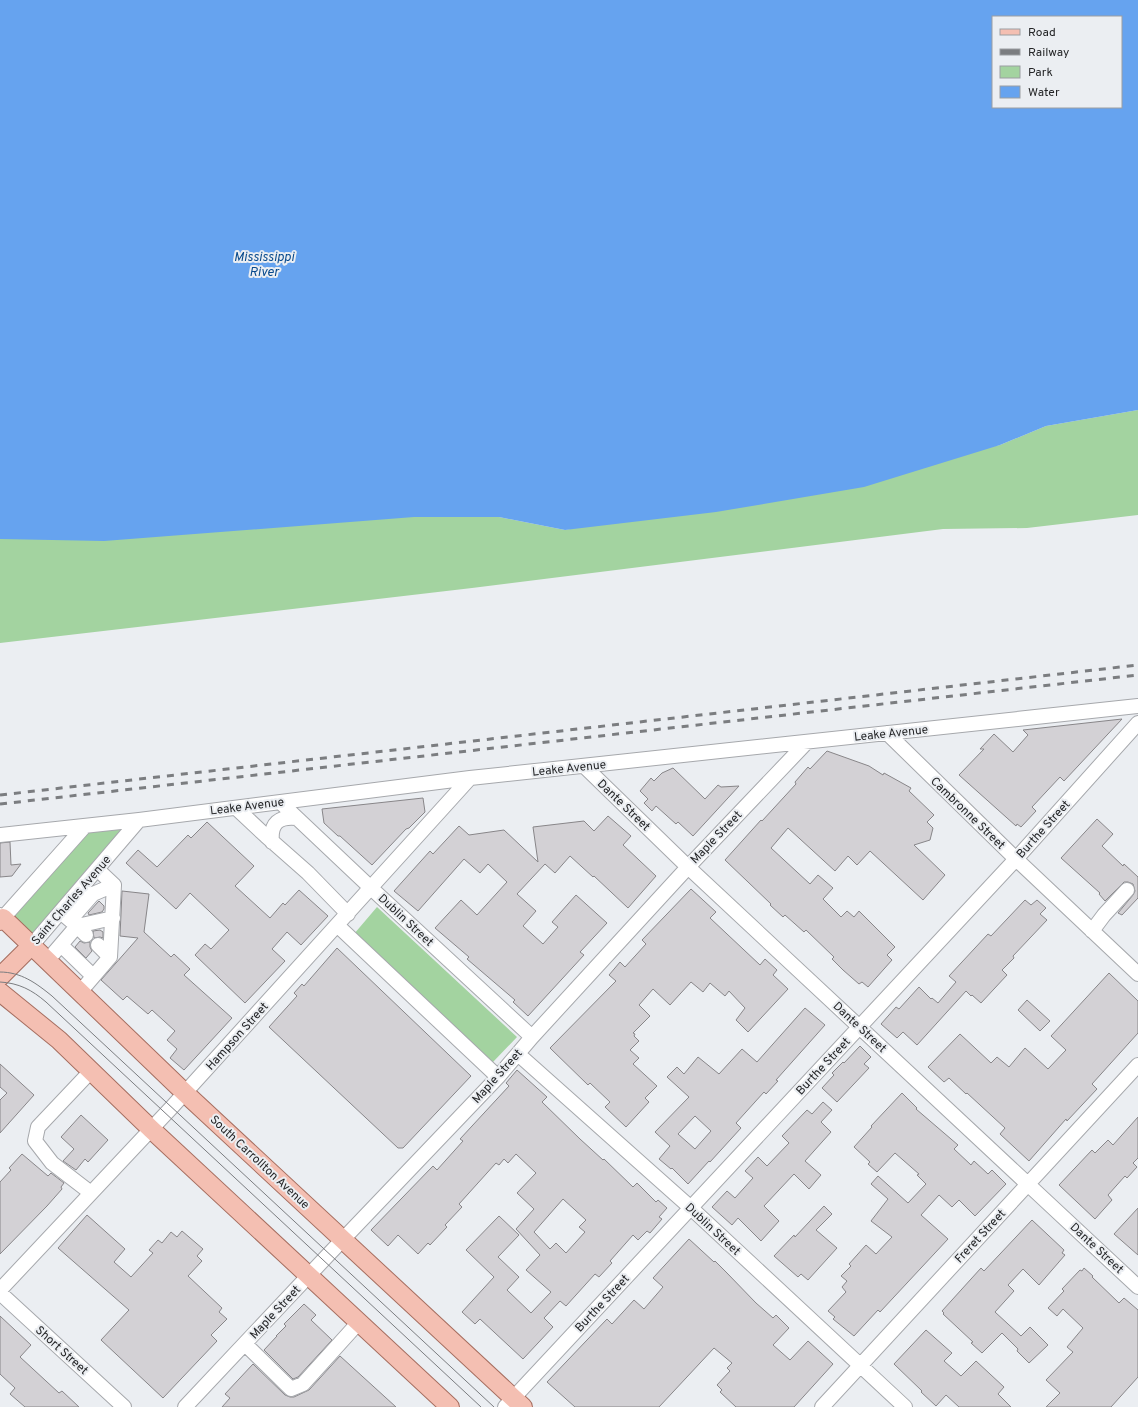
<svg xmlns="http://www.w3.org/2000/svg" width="1138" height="1407" font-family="Overpass,sans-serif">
<rect width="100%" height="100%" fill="#ebeef2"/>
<path fill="#a3d3a0" d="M 1138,410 L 1138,515 L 1027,528 L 943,529 L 472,588 L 0,643 L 0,528 L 417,508 L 499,517 L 565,530 L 1000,445 L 1046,426 Z
M 116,830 L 120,830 L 121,833 L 33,937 L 10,916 L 82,833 Z
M 377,907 L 517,1037 L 493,1062 L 354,934 Z"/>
<path fill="#66a3ef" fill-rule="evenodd" d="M 0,0 L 1138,0 L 1138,410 L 1046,426 L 1000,445 L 864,487 L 716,512 L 565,530 L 499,517 L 414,517 L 104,541 L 0,539 ZM 993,17 L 1121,17 L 1121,107 L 993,107 Z"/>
<path fill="#d3d1d5" stroke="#888689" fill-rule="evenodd" d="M 1122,719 L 1064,781 L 1060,777 L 1032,807 L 1036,811 L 1021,827 L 1017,824 L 1016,826 L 959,775 L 984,749 L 980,749 L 994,734 L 1013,752 L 1028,735 L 1023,730 Z
M 827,751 L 869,766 L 883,775 L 884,773 L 911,788 L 909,791 L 934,815 L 927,822 L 933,828 L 930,840 L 914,845 L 945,875 L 923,900 L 870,851 L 857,865 L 848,856 L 835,871 L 788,828 L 771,848 L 810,884 L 818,875 L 833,888 L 823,899 L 841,917 L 847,911 L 854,917 L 859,911 L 895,947 L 887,955 L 892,960 L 868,987 L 862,982 L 859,984 L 843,970 L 832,959 L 834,957 L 806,930 L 804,932 L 785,915 L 783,917 L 770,905 L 771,904 L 725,860 L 761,820 L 762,821 L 796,784 L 795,782 L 808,767 L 810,769 Z
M 673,768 L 705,799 L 718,785 L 721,787 L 739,786 L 693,836 L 678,822 L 676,824 L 656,806 L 652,811 L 644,803 L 648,799 L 640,791 L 651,778 L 654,781 L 662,773 Z
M 423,798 L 425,812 L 409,828 L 406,829 L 372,865 L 340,836 L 338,836 L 324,823 L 322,809 Z
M 608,816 L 631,836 L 623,845 L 656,876 L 628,908 L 594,876 L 593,877 L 570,856 L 555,873 L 545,864 L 517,894 L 536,911 L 523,926 L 543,944 L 558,927 L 552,922 L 576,895 L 607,923 L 580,952 L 584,955 L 528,1016 L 513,1002 L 515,1000 L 467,959 L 469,957 L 435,928 L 461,900 L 477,915 L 507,882 L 488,864 L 480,873 L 464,859 L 418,911 L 394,891 L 430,851 L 433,854 L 459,826 L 469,835 L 504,830 L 538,862 L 533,827 L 584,821 L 594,831 Z
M 1097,819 L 1113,834 L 1102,846 L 1123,866 L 1124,864 L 1138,877 L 1138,898 L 1122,915 L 1118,913 L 1133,895 L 1135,891 L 1133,884 L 1128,882 L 1124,882 L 1105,901 L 1099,894 L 1100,893 L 1061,858 Z
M 207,822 L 254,866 L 235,886 L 270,918 L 283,903 L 285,905 L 299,890 L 328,916 L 301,945 L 287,932 L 272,949 L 285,961 L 245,1003 L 195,955 L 205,944 L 211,949 L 229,930 L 190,893 L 176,909 L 126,863 L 138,850 L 157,867 L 188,835 L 191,838 Z
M 10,842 L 11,865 L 21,864 L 12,876 L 0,877 L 0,843 Z
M 691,889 L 716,912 L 710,918 L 760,965 L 765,959 L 777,970 L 773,975 L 788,989 L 748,1032 L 736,1020 L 745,1008 L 729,991 L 725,996 L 710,983 L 703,992 L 691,982 L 670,1005 L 653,989 L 639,1005 L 650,1016 L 633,1033 L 635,1034 L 634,1036 L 639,1041 L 630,1050 L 639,1058 L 633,1064 L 657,1086 L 645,1098 L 649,1102 L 626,1127 L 605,1107 L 610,1102 L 590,1083 L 588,1085 L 550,1048 L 616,981 L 609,975 L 620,962 L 625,967 L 646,944 L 642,940 Z
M 122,891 L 149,894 L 144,932 L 171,957 L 174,954 L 190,969 L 184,975 L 232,1018 L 184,1070 L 170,1058 L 177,1049 L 167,1040 L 175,1031 L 152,1010 L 148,1014 L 127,996 L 123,1000 L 101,980 L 138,938 L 120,936 Z
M 1025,900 L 1031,905 L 1037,900 L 1046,908 L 1040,914 L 1047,920 L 1013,956 L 1014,958 L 1002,970 L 1007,975 L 981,1003 L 972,995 L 971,996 L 966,991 L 917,1045 L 903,1032 L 897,1038 L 881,1024 L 896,1007 L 899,1009 L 919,987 L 931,999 L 932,998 L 938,1003 L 956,982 L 949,976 L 988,934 L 991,936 Z
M 99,901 L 104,906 L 104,909 L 102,912 L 89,915 L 88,913 Z
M 100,930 L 103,932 L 103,938 L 100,937 L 94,938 L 93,931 Z
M 80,941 L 84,943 L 90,942 L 90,947 L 92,951 L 86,958 L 75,947 Z
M 337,948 L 471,1076 L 403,1148 L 398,1148 L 269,1027 L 297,996 L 294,993 L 302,984 L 304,986 Z
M 1109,973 L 1138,1001 L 1138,1033 L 1092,1084 L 1097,1089 L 1067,1121 L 1066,1119 L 1029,1161 L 1000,1134 L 1005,1128 L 967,1093 L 966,1094 L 949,1078 L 944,1082 L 928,1067 L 960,1034 L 991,1063 L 997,1057 L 1009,1067 L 1025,1048 L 1048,1069 L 1066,1050 L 1051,1036 Z
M 1027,1000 L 1050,1021 L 1040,1031 L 1018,1010 Z
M 805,1008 L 825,1025 L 776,1080 L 778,1081 L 766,1094 L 764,1092 L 736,1123 L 741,1128 L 710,1162 L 709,1161 L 688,1184 L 672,1168 L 671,1169 L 659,1159 L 670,1146 L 655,1132 L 689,1097 L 667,1077 L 677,1067 L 684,1074 L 698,1057 L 719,1074 L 742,1049 L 757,1062 ZM 695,1116 L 711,1131 L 695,1149 L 678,1134 Z
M 860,1046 L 871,1057 L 864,1064 L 869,1068 L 837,1102 L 822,1088 L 834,1075 L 832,1073 L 843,1062 L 844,1063 Z
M 0,1064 L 34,1095 L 0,1133 L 0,1100 L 7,1093 L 0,1087 Z
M 517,1070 L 547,1097 L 542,1102 L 580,1139 L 603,1160 L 604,1159 L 633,1187 L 637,1183 L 656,1202 L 658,1200 L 667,1208 L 659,1217 L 662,1219 L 650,1233 L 647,1231 L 638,1240 L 633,1235 L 610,1261 L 612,1263 L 599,1277 L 595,1274 L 566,1306 L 560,1301 L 544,1318 L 553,1327 L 523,1359 L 480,1319 L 475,1324 L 462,1312 L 494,1277 L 466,1250 L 499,1216 L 519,1235 L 498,1257 L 519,1277 L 507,1290 L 531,1313 L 551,1292 L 526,1270 L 540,1255 L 516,1229 L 534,1209 L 517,1193 L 536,1173 L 516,1154 L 508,1163 L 504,1159 L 499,1165 L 496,1163 L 459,1204 L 462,1207 L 445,1225 L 447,1227 L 430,1245 L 428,1243 L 418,1254 L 398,1235 L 388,1246 L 371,1230 L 433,1166 L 437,1170 L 463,1141 L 460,1139 L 509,1086 L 506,1083 ZM 563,1199 L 586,1220 L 579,1227 L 585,1232 L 566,1253 L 556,1243 L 550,1249 L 534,1232 Z
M 902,1093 L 917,1108 L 916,1109 L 958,1145 L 954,1149 L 971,1165 L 974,1161 L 988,1174 L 992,1170 L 1006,1184 L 975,1216 L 959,1200 L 952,1207 L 939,1195 L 921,1215 L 948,1239 L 880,1312 L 878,1310 L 854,1336 L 833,1319 L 835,1317 L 828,1311 L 846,1292 L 842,1287 L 847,1281 L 841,1276 L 851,1266 L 849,1264 L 866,1245 L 876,1254 L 892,1237 L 871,1221 L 888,1199 L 871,1184 L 878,1176 L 908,1203 L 926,1184 L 917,1175 L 919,1174 L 895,1153 L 877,1172 L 868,1164 L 870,1162 L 854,1147 L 872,1127 L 871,1126 Z
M 823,1102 L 832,1110 L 821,1122 L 831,1132 L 805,1161 L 821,1175 L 809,1189 L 794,1174 L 764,1206 L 779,1221 L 761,1241 L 738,1218 L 732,1225 L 712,1207 L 727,1191 L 735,1198 L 753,1178 L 745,1171 L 758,1157 L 767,1166 L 789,1143 L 782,1136 L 807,1110 L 812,1114 Z
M 81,1115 L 108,1140 L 88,1162 L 85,1159 L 76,1170 L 63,1161 L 74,1149 L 61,1137 Z
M 1138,1117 L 1138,1158 L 1133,1163 L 1137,1167 L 1127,1178 L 1125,1176 L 1108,1195 L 1112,1200 L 1095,1219 L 1059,1185 L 1092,1150 L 1095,1153 L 1108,1140 L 1113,1145 Z
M 22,1154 L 48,1176 L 51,1173 L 64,1183 L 61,1187 L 62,1189 L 47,1206 L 0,1254 L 0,1182 L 11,1170 L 9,1168 Z
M 824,1206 L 832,1214 L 816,1230 L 837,1248 L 808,1280 L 801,1274 L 798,1277 L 774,1256 L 794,1235 L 795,1237 Z
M 1138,1208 L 1138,1255 L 1114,1234 Z
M 87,1215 L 125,1249 L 114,1262 L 131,1277 L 153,1253 L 149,1250 L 158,1240 L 162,1243 L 171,1232 L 177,1237 L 182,1231 L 203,1249 L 197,1256 L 202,1261 L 188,1276 L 222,1308 L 219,1312 L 227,1319 L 211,1335 L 217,1341 L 163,1398 L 101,1340 L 129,1310 L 58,1248 Z
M 1032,1220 L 1064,1250 L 1062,1253 L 1065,1255 L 1039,1285 L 1023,1269 L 1008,1285 L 1014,1291 L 995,1312 L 1021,1336 L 1030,1327 L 1048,1345 L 1029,1363 L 1017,1351 L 1018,1349 L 1002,1333 L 982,1353 L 971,1343 L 973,1342 L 943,1314 L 944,1313 L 942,1311 L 981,1268 L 984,1271 Z
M 689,1239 L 714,1262 L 715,1261 L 727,1273 L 756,1303 L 773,1318 L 776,1315 L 789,1328 L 773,1345 L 790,1360 L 808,1341 L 833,1364 L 794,1407 L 736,1407 L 720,1392 L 722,1390 L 717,1385 L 730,1371 L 727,1368 L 732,1363 L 714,1348 L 659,1407 L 575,1407 L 547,1382 L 607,1319 L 612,1324 L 634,1300 L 644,1309 L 663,1287 L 653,1278 Z
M 1084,1268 L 1093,1276 L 1092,1277 L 1119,1303 L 1124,1298 L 1138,1310 L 1138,1377 L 1111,1407 L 1046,1407 L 1060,1393 L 1046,1380 L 1073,1352 L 1067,1347 L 1083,1328 L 1063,1309 L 1057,1316 L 1048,1308 L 1064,1291 L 1062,1289 L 1080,1270 L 1082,1271 Z
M 304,1304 L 316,1315 L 311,1320 L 332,1340 L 298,1377 L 293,1379 L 264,1350 L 277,1336 L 276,1336 L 286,1326 L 284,1324 Z
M 0,1316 L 31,1345 L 20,1357 L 59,1393 L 62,1391 L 79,1407 L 25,1407 L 10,1394 L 15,1388 L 0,1374 Z
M 926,1330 L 952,1353 L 944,1361 L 961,1376 L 976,1361 L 1004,1387 L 998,1394 L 1011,1407 L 959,1407 L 946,1395 L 936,1406 L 921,1392 L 922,1391 L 894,1364 Z
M 340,1356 L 396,1407 L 222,1407 L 230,1398 L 225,1394 L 253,1364 L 285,1395 L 290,1397 L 294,1397 L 309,1390 Z"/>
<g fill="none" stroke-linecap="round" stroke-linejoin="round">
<defs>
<path id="minor" d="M 887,733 L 1016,859 L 1138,974
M 584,766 L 688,867 L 1138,1287
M 280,802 L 371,888 L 532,1037
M 236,808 L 266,836 L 308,873 L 348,914
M 0,835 L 139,820 L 470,778 L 1138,706
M 272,842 C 270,823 279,816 297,818
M 0,915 L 3,918 L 85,826
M 64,915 L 77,926 L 113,918
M 70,920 L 93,894 L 114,885
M 338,926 L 498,1077
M 1092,931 L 1104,915 L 1127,890
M 32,945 L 139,820
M 61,945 L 93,976
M 98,945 L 110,957
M 47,961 L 77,926 L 86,935
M 80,992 L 110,957 L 114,885 L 97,869
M 518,1054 L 691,1208 L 905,1407
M 91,1193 L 52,1163 L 35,1141 L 38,1127 L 91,1071
M 0,1290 L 172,1107 L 470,778
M 0,1293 L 124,1407
M 245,1344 L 291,1389 L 303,1384 L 359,1322
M 185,1407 L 329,1254 L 498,1077 L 532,1037 L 688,867 L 806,743
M 505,1407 L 1016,859 L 1138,723
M 822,1407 L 1138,1065"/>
<path id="major" d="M 0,921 L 3,918 L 185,1093 L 523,1407
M 0,977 L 32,945
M 0,992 L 59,1040 L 151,1129 L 450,1407"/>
</defs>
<use href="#minor" stroke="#a6a8ac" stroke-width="16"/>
<use href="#major" stroke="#a66e60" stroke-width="20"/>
<use href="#minor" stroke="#fff" stroke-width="14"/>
<use href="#major" stroke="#f4bfb2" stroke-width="18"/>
<path stroke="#7b7d80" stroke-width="1" d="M 0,972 C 21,972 36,983 52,996 L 494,1407
M 0,982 C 19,983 32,990 46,1002 L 481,1407"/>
<path stroke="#7b7d80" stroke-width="3" stroke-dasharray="7 7" stroke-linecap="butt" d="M 0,795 L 1138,665
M 0,804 L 1138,675"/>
</g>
<g text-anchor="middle" stroke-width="4" stroke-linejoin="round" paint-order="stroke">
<g font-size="12" fill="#242527" stroke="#ebeef2">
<text transform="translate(891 733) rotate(-6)" y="4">Leake Avenue</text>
<text transform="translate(569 768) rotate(-6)" y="4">Leake Avenue</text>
<text transform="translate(624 805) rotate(44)" y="4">Dante Street</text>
<text transform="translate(247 806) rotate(-7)" y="4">Leake Avenue</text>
<text transform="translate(968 813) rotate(44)" y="4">Cambronne Street</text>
<text transform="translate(1043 829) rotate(-48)" y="4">Burthe Street</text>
<text transform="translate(716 837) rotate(-46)" y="4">Maple Street</text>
<text transform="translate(71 900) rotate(-49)" y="4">Saint Charles Avenue</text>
<text transform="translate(406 920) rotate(43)" y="4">Dublin Street</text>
<text transform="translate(860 1027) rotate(43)" y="4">Dante Street</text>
<text transform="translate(237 1036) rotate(-48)" y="4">Hampson Street</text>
<text transform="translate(823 1066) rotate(-47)" y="4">Burthe Street</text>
<text transform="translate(497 1076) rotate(-48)" y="4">Maple Street</text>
<text transform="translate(260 1162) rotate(43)" y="4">South Carrollton Avenue</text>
<text transform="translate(713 1229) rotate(43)" y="4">Dublin Street</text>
<text transform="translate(980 1236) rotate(-47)" y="4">Freret Street</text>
<text transform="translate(1097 1248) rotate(43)" y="4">Dante Street</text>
<text transform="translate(602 1303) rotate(-47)" y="4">Burthe Street</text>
<text transform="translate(275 1312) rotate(-47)" y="4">Maple Street</text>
<text transform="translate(62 1350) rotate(42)" y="4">Short Street</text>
</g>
<g font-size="13" font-style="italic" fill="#07498c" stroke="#ebeef2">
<text x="264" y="261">Mississippi<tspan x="264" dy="15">River</tspan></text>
</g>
</g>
<rect x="992" y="16" width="130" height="92" fill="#ebeef2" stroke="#9b9ea1"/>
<rect x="1000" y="29" width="20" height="6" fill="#f4bfb2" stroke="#9b9ea1"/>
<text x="1028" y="36" font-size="12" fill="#242527">Road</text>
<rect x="1000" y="49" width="20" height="6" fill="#7b7d80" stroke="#9b9ea1"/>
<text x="1028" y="56" font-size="12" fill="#242527">Railway</text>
<rect x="1000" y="66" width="20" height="12" fill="#a3d3a0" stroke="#9b9ea1"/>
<text x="1028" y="76" font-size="12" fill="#242527">Park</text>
<rect x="1000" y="86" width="20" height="12" fill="#66a3ef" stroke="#9b9ea1"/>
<text x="1028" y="96" font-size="12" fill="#242527">Water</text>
</svg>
